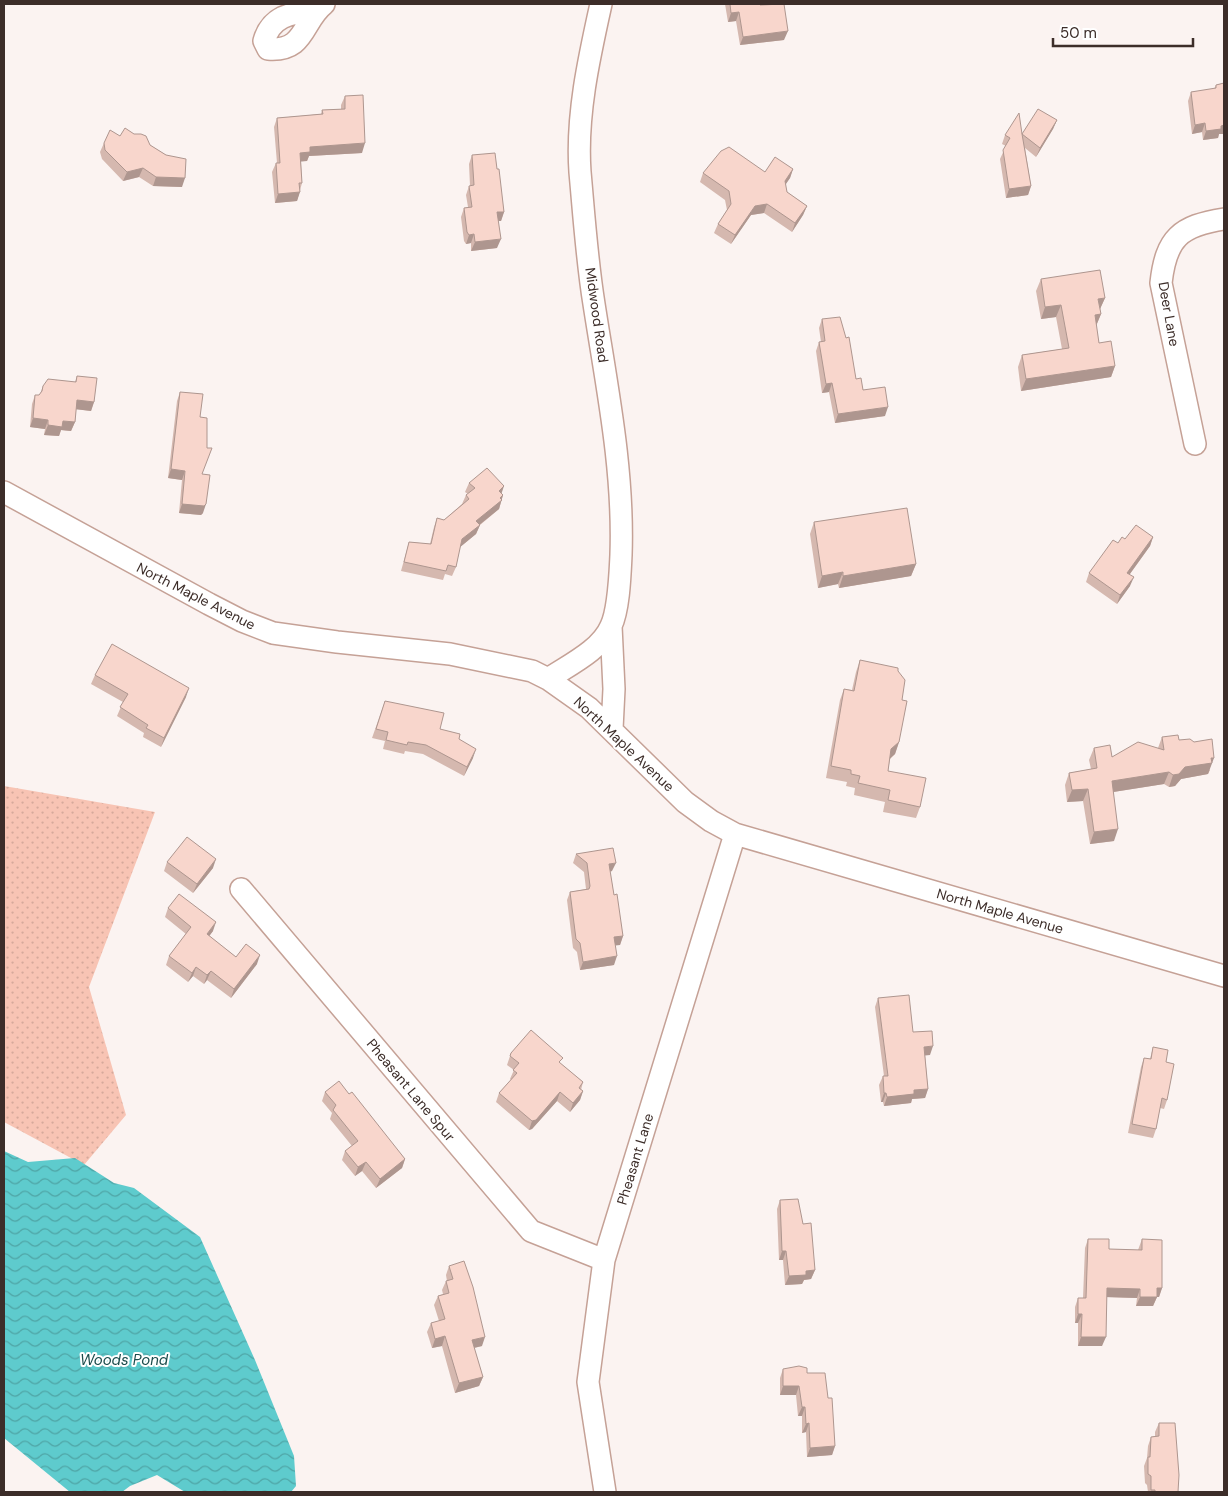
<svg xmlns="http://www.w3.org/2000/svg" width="1228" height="1496" font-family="'DM Sans',sans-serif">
<defs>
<pattern id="park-dots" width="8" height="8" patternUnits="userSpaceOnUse" patternTransform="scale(1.25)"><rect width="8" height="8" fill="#f8c4b4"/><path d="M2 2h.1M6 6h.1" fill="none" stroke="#d6a99b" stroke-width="1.8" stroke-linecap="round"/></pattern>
<pattern id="water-waves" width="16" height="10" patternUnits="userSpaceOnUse" patternTransform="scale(1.25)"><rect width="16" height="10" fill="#5ecbcd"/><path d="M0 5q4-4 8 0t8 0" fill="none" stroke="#4fa5a6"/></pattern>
</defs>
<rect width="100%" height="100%" fill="#fbf3f1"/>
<path fill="url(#park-dots)" d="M 4,786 L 155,812 L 89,987 L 126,1115 L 84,1165 L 4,1122 Z"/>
<path fill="url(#water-waves)" d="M 4,1151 L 28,1162 L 75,1158 L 114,1183 L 134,1188 L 200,1237 L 255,1360 L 294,1456 L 296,1486 L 291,1492 L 185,1492 L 157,1475 L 130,1486 L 122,1492 L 70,1492 L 4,1438 Z"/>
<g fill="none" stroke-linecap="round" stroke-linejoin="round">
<defs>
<path id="minor" d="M 313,12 C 290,12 271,17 264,41 L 268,49 C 306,52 302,21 324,4
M 1195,444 L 1161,283 C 1166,238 1180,226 1224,219
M 4,492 L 209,604 L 242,621 L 273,633 L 337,642 L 450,654 L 532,671 L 548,679 L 589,708 L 685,802 L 711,821 L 735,834 L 1224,976
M 611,626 L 614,689 L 612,729
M 548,679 C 569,665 601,650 611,626 C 619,609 620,575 621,555 C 624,470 607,388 594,304 C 587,261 584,216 580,172 C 576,116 589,58 601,4
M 241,889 L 531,1231 L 604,1260
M 605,1492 L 588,1382 L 604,1260 L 735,834"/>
</defs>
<use href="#minor" stroke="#c5a196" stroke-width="24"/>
<use href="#minor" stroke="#fff" stroke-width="21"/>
</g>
<path fill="#d5b8af" d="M 725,4 L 760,4 L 760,5 L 784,40 L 740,45 L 736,21 L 728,22 Z
M 1224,83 L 1224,134 L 1219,134 L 1218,138 L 1203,140 L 1202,132 L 1192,134 L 1188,101 L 1191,92 L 1214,89 L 1216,85 Z
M 345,96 L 362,153 L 309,156 L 307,161 L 301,161 L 302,183 L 297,201 L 275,203 L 272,172 L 276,163 L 277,163 L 274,127 L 277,118 L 321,114 L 322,110 L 341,109 L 341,105 Z
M 1057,120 L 1053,129 L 1036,157 L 1025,148 L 1031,186 L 1028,195 L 1006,198 L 1000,159 L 1006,146 L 1002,144 L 1005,135 L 1022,134 Z
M 120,136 L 150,145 L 166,155 L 182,187 L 153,186 L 139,177 L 123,181 L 102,159 L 100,152 L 104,143 Z
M 472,155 L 497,169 L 504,212 L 501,221 L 498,221 L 497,248 L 471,251 L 471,243 L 466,244 L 464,241 L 461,217 L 464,208 L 468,207 L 466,195 L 469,186 L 470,186 L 469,164 Z
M 793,169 L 790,178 L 785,184 L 787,192 L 807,206 L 803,215 L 792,232 L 764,213 L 751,215 L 731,244 L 714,233 L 718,224 L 727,210 L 725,200 L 700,182 L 703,173 L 765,172 Z
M 1041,279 L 1105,298 L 1100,309 L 1101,314 L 1096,326 L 1099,343 L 1115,366 L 1111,377 L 1021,391 L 1018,367 L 1022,355 L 1062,349 L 1056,317 L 1041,319 L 1036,291 Z
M 822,319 L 856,379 L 863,390 L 885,416 L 835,423 L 829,392 L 822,393 L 816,351 L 819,342 L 821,342 L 819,328 Z
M 77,376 L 94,402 L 91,411 L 76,409 L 75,422 L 71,431 L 61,430 L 59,436 L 44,435 L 45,429 L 30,427 L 32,404 L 35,395 L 39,395 L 40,394 L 43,386 L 75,382 Z
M 180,392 L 200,417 L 203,513 L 201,515 L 179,513 L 182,480 L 168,478 L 177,401 Z
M 469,483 L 501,493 L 503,495 L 499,509 L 480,525 L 476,534 L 460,547 L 456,567 L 452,576 L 445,574 L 443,580 L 401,571 L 409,542 L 430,544 L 434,527 L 437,518 L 444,520 L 462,504 L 466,495 L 468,494 L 465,492 Z
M 814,522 L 916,564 L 911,576 L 839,588 L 838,584 L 818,588 L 810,534 Z
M 1153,537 L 1150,546 L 1130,574 L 1130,586 L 1117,604 L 1086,582 L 1089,573 L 1118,543 L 1125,539 Z
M 860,660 L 898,671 L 902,700 L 899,742 L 895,754 L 890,759 L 888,771 L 920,807 L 916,818 L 883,812 L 885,802 L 854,795 L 855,788 L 846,786 L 847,782 L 826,778 L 840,700 L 844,689 L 852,690 L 856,672 Z
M 95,675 L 186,697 L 161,747 L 143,737 L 144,733 L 117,716 L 123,702 L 91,684 Z
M 385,701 L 459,739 L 473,758 L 464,776 L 423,754 L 405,751 L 404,754 L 383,749 L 385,741 L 372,738 Z
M 1162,737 L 1179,740 L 1210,770 L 1208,774 L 1181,779 L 1175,786 L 1169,787 L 1164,784 L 1113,792 L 1114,841 L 1090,844 L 1083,801 L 1067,802 L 1065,785 L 1069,773 L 1091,769 L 1089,760 L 1094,748 L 1112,757 L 1158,748 Z
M 576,854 L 612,871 L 610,872 L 614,895 L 623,936 L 620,945 L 615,945 L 614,965 L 580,970 L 577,952 L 573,948 L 567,900 L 570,892 L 586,889 L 584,872 L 573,863 Z
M 167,862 L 213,868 L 193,893 L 164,871 Z
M 168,908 L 213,931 L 209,936 L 236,957 L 257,964 L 231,998 L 207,980 L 204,984 L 193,976 L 188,982 L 166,965 L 169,956 L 186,934 L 165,917 Z
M 878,998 L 913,1032 L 930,1055 L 925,1055 L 928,1089 L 925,1098 L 912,1099 L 911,1103 L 884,1106 L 883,1102 L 881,1102 L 879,1085 L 883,1076 L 884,1076 L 875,1007 Z
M 1153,1047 L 1166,1062 L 1167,1100 L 1164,1109 L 1160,1108 L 1156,1129 L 1153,1138 L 1128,1133 L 1141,1067 L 1144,1058 L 1150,1059 Z
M 511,1053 L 561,1064 L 583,1082 L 581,1090 L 583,1091 L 580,1100 L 570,1112 L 557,1101 L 532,1129 L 529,1130 L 496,1102 L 499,1093 L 511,1080 L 510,1079 L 514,1070 L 507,1065 Z
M 325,1092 L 349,1094 L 405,1159 L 402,1168 L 376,1188 L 362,1171 L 355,1176 L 342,1160 L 345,1151 L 352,1146 L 330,1119 L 332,1113 L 322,1101 Z
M 780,1200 L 803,1224 L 815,1270 L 811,1279 L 804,1280 L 802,1284 L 785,1285 L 783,1260 L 779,1260 L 777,1209 Z
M 1088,1239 L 1109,1249 L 1138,1250 L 1142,1239 L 1162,1288 L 1159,1297 L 1157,1297 L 1153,1306 L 1136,1306 L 1137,1298 L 1107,1297 L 1102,1346 L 1078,1346 L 1078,1323 L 1075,1323 L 1075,1307 L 1078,1298 L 1083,1298 L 1085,1248 Z
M 449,1266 L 482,1346 L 474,1348 L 483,1377 L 479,1386 L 455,1393 L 442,1346 L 432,1348 L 427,1332 L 431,1323 L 439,1321 L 434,1305 L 438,1296 L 443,1294 L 442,1290 L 446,1281 L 447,1281 L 446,1275 Z
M 783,1369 L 807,1373 L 828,1398 L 835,1446 L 832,1455 L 807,1457 L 806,1432 L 802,1433 L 802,1416 L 798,1416 L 796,1395 L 780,1395 L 780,1378 Z
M 1159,1423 L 1178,1492 L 1148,1492 L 1147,1485 L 1145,1483 L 1144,1466 L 1147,1458 L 1148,1446 L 1151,1437 L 1155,1436 L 1155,1432 Z"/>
<path fill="#ae968f" d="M 739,12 L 736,21 L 728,22 L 731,13 Z
M 788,31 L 784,40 L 740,45 L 743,37 Z
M 1057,120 L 1053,129 L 1036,157 L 1040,148 Z
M 1205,123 L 1202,132 L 1192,134 L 1195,125 Z
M 1224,125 L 1224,134 L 1219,134 L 1218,138 L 1203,140 L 1206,131 Z
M 365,143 L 362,153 L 309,156 L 307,161 L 297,162 L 300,153 L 310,147 Z
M 143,168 L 139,177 L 123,181 L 127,172 Z
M 793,169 L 790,178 L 782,190 L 785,181 Z
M 156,177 L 185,178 L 182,187 L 153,186 Z
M 1031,186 L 1028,195 L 1006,198 L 1009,189 Z
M 300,192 L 297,201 L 275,203 L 278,194 Z
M 767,204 L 764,213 L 751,215 L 731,244 L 735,235 L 755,206 Z
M 807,206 L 803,215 L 792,232 L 795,223 Z
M 497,212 L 504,212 L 501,221 L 494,221 Z
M 474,234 L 471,243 L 466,244 L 469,235 Z
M 501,239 L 497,248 L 471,251 L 475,242 Z
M 1105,298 L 1100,309 L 1098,299 Z
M 1061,305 L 1056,317 L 1041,319 L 1045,307 Z
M 1101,314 L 1096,326 L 1095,315 Z
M 1115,366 L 1111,377 L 1021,391 L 1026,379 Z
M 832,383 L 829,392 L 822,393 L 826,384 Z
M 77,400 L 94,402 L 91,411 L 74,409 Z
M 888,407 L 885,416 L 835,423 L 838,414 Z
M 33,418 L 48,420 L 45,429 L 30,427 Z
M 63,421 L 75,422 L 71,431 L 61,430 L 59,436 L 44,435 L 48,425 Z
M 171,469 L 185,471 L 182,480 L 168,478 Z
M 504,486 L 501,495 L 499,491 Z
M 503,495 L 499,509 L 473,530 L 476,521 Z
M 182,504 L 206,504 L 203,513 L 201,515 L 179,513 Z
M 480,525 L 476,534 L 459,548 L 462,539 Z
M 1153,537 L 1150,546 L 1124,582 L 1127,573 Z
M 916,564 L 911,576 L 839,588 L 843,576 Z
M 843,572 L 838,584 L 818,588 L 822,576 Z
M 1134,577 L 1130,586 L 1117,604 L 1120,595 Z
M 189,688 L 186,697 L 161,747 L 164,738 Z
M 899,742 L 895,754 L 887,761 L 891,749 Z
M 476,749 L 473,758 L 464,776 L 467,767 Z
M 1211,758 L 1214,758 L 1208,774 L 1181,779 L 1175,786 L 1169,787 L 1173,775 L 1185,767 Z
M 1169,772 L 1164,784 L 1107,793 L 1112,781 Z
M 1088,789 L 1083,801 L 1067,802 L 1072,790 Z
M 1118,829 L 1114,841 L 1090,844 L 1094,832 Z
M 216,859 L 213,868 L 193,893 L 197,884 Z
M 616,863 L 612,871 L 606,872 L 609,864 Z
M 216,922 L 213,931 L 204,943 L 207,934 Z
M 623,936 L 620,945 L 611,946 L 614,937 Z
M 260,955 L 257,964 L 231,998 L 234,989 Z
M 617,956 L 614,965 L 580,970 L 583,962 Z
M 196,967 L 193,976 L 188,982 L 192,973 Z
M 211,971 L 207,980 L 204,984 L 207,975 Z
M 933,1046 L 930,1055 L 920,1056 L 924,1047 Z
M 928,1089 L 925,1098 L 912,1099 L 911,1103 L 884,1106 L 887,1097 L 914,1090 Z
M 583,1091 L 580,1100 L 570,1112 L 573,1103 Z
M 560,1092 L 557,1101 L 532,1129 L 529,1130 L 532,1121 Z
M 884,1093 L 886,1093 L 883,1102 L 881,1102 Z
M 405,1159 L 402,1168 L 376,1188 L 380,1179 Z
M 366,1162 L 362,1171 L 355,1176 L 358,1167 Z
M 782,1251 L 786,1251 L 783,1260 L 779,1260 Z
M 815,1270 L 811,1279 L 804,1280 L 802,1284 L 785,1285 L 789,1276 L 806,1271 Z
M 1107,1288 L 1140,1289 L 1137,1298 L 1104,1297 Z
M 1157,1288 L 1162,1288 L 1159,1297 L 1153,1297 Z
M 1140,1297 L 1157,1297 L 1153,1306 L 1136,1306 Z
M 1078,1314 L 1082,1314 L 1078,1323 L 1075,1323 Z
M 445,1336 L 442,1346 L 432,1348 L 435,1339 Z
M 485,1337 L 482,1346 L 469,1349 L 472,1340 Z
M 1081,1337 L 1106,1337 L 1102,1346 L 1078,1346 Z
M 483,1377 L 479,1386 L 455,1393 L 459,1383 Z
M 783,1386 L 799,1386 L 796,1395 L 780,1395 Z
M 802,1407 L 805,1407 L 802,1416 L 798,1416 Z
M 809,1423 L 806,1432 L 802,1433 L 806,1424 Z
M 835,1446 L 832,1455 L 807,1457 L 810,1448 Z"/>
<path fill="#f8d6cc" stroke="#ae968f" d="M 730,4 L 760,4 L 760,5 L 784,4 L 788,31 L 743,37 L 739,12 L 731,13 Z
M 1224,83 L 1224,125 L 1221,126 L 1221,129 L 1206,131 L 1205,123 L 1195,125 L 1191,92 L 1216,88 L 1216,85 Z
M 363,95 L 365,143 L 310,147 L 310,152 L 300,153 L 302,183 L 299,183 L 300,192 L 278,194 L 276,163 L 280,163 L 277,118 L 323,114 L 322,110 L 345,109 L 345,96 Z
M 1038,109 L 1057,120 L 1040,148 L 1022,134 L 1031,186 L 1009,189 L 1003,150 L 1010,138 L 1005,135 L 1019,113 L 1022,134 Z
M 125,128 L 134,134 L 141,134 L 146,136 L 150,145 L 166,155 L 186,159 L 185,178 L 156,177 L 143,168 L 127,172 L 105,150 L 104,143 L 110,130 L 120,136 Z
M 729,147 L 765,172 L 775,157 L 793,169 L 785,181 L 787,192 L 807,206 L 795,223 L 767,204 L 755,206 L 735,235 L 718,224 L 731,204 L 729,191 L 703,173 L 721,151 Z
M 495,153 L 497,169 L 499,169 L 504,212 L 497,212 L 501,239 L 475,242 L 474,234 L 469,235 L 467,232 L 464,208 L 472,207 L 469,186 L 474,185 L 472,155 Z
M 1100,270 L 1105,298 L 1098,299 L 1101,314 L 1095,315 L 1099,343 L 1111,341 L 1115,366 L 1026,379 L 1022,355 L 1069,348 L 1061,305 L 1045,307 L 1041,279 Z
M 840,317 L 846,338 L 849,337 L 856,379 L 861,378 L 863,390 L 885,387 L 888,407 L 838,414 L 832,383 L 826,384 L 819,342 L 825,341 L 822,319 Z
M 77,376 L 97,378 L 94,402 L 77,400 L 75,422 L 63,421 L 62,427 L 48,425 L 48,420 L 33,418 L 35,395 L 39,395 L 42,391 L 43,386 L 48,379 L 76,382 Z
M 180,392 L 203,394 L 200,417 L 207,418 L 207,448 L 212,448 L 202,474 L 210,475 L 206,504 L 204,506 L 182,504 L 185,471 L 171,469 Z
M 487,468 L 504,486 L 499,491 L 503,495 L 500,498 L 502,500 L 476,521 L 480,525 L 462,539 L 456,567 L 448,565 L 446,571 L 404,562 L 409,542 L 431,544 L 437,518 L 444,520 L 469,499 L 466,495 L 475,488 L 469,483 Z
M 907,508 L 916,564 L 843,576 L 843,572 L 822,576 L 814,522 Z
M 1136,525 L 1153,537 L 1127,573 L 1134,577 L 1120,595 L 1089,573 L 1113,540 L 1118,543 L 1122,537 L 1125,539 Z
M 112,644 L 189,688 L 164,738 L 146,728 L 148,725 L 120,707 L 128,694 L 95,675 Z
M 860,660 L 898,668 L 898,671 L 905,680 L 902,700 L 907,701 L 899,742 L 891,749 L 888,771 L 926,778 L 920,807 L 888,800 L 890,790 L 858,783 L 860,776 L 851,774 L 851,770 L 831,766 L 844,689 L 854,691 Z
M 385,701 L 444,713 L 440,729 L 460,734 L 459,739 L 476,749 L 467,767 L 426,745 L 408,742 L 407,745 L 386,740 L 388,732 L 376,729 Z
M 1178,735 L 1179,740 L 1190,739 L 1194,742 L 1212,739 L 1214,758 L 1211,758 L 1212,763 L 1185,767 L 1179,774 L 1173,775 L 1169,772 L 1112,781 L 1118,829 L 1094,832 L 1088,789 L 1072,790 L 1069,773 L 1097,768 L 1094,748 L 1110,745 L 1112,757 L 1138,742 L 1164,750 L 1162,737 Z
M 187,837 L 216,859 L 197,884 L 167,862 Z
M 613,848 L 616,863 L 609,864 L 614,895 L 617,894 L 623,936 L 614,937 L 617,956 L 583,962 L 580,943 L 576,939 L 570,892 L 589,889 L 590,886 L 587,863 L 576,854 Z
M 179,894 L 216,922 L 207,934 L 236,957 L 246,944 L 260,955 L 234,989 L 211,971 L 207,975 L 196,967 L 192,973 L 169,956 L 191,927 L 168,908 Z
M 909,995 L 913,1032 L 932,1031 L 933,1046 L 924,1047 L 928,1089 L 914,1090 L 914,1094 L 887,1097 L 886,1093 L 884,1093 L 883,1076 L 888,1076 L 878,998 Z
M 531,1030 L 563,1058 L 559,1062 L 583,1082 L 579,1088 L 583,1091 L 573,1103 L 560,1092 L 536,1120 L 532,1121 L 499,1093 L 517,1073 L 513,1070 L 519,1063 L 510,1056 L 511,1053 Z
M 1153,1047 L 1168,1050 L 1166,1062 L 1174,1064 L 1167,1100 L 1162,1098 L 1156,1129 L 1132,1124 L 1144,1058 L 1151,1059 Z
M 339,1081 L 349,1094 L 352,1092 L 405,1159 L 380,1179 L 366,1162 L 358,1167 L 345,1151 L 358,1141 L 333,1110 L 336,1105 L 325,1092 Z
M 798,1199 L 803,1224 L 811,1223 L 815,1270 L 806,1271 L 806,1275 L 789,1276 L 786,1251 L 782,1251 L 780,1200 Z
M 1088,1239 L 1109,1239 L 1109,1249 L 1142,1250 L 1142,1239 L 1162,1240 L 1162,1288 L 1157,1288 L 1157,1297 L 1140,1297 L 1140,1289 L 1107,1288 L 1106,1337 L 1081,1337 L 1082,1314 L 1078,1314 L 1078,1298 L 1086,1298 Z
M 464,1261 L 473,1287 L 485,1337 L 472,1340 L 483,1377 L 459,1383 L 445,1336 L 435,1339 L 431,1323 L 445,1319 L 438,1296 L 449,1293 L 446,1281 L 453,1279 L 449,1266 Z
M 799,1366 L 807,1368 L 807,1373 L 825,1373 L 828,1398 L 832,1398 L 835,1446 L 810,1448 L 809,1423 L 806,1424 L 805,1407 L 802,1407 L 799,1386 L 783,1386 L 783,1369 Z
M 1159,1423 L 1175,1423 L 1179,1475 L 1178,1492 L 1155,1492 L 1155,1490 L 1151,1490 L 1151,1476 L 1148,1474 L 1148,1457 L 1150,1457 L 1151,1437 L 1159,1436 Z"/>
<g text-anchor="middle" stroke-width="4" stroke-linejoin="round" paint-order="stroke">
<g font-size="14" fill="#3c2d29" stroke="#fff">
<text transform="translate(1169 314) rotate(80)" y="5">Deer Lane</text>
<text transform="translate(597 315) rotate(82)" y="5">Midwood Road</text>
<text transform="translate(196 596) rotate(27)" y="5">North Maple Avenue</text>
<text transform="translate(624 744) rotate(43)" y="5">North Maple Avenue</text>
<text transform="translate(1000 911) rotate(16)" y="5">North Maple Avenue</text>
<text transform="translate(411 1090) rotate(50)" y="5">Pheasant Lane Spur</text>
<text transform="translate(635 1159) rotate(-73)" y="5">Pheasant Lane</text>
</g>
<g font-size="15" font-style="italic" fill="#1b4c4c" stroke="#fff">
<text x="124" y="1365">Woods Pond</text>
</g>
</g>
<rect width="1228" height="1496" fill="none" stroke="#3c2d29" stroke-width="10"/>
<path d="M1053 38v8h140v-8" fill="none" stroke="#3c2d29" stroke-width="2.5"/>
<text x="1060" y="38" font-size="15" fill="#3c2d29" stroke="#ffffff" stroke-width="4" paint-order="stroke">50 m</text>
</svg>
